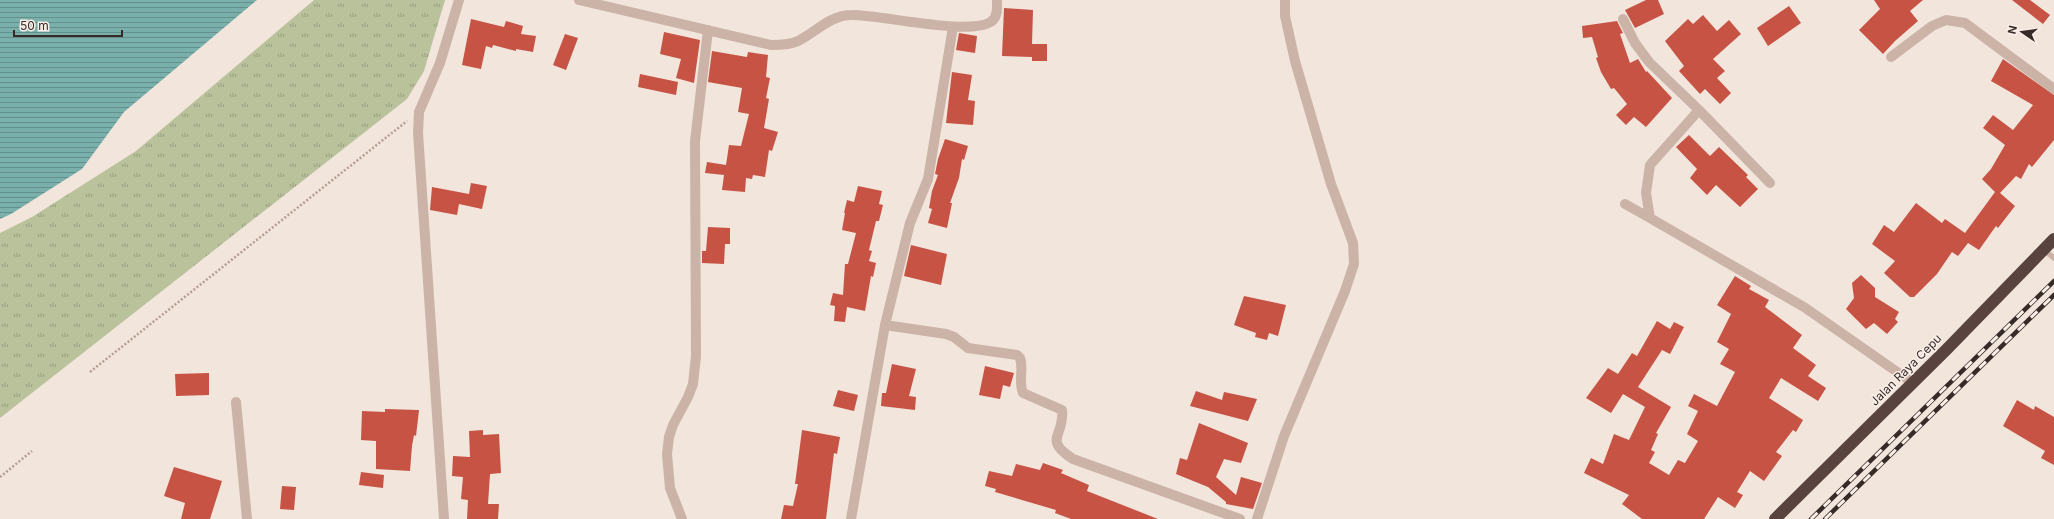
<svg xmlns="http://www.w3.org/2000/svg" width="2054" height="519" font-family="Inter,sans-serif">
<defs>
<pattern id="grass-tufts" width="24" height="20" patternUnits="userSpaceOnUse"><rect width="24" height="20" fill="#bac29c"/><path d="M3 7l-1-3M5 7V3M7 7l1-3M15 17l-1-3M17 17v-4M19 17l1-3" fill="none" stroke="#989e7f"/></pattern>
<pattern id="water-rules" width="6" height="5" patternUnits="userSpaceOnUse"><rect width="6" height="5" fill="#7ab0ab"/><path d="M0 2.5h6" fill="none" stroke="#658f8b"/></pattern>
</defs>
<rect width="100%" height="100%" fill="#f2e5dc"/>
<path fill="url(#grass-tufts)" d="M 314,0 L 445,0 L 424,71 L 407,99 L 0,418 L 0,233 L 32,217 L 136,151 Z"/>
<path fill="url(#water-rules)" d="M 0,0 L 257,0 L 124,112 L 82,169 L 11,214 L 0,219 Z"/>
<path fill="#c75345" d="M 1646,0 L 1658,0 L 1664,14 L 1635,28 L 1625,10 Z
M 1874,0 L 1923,0 L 1910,11 L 1918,21 L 1895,41 L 1883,54 L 1859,30 L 1880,9 Z
M 2012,0 L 2030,0 L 2050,15 L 2043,24 Z
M 1789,6 L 1801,23 L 1768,46 L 1757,28 Z
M 1004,8 L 1033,10 L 1032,44 L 1047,44 L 1047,61 L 1032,61 L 1032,57 L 1002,56 Z
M 1703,15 L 1717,31 L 1729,20 L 1741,34 L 1713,59 L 1725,71 L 1717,78 L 1731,93 L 1720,104 L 1705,89 L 1700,94 L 1679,71 L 1684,66 L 1665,41 L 1688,19 L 1693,24 Z
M 471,19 L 504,27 L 506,21 L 523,26 L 521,34 L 536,36 L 533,52 L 516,49 L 516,51 L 493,45 L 492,48 L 486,46 L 481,69 L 462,65 Z
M 1617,21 L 1623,33 L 1620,34 L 1630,63 L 1638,59 L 1646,72 L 1647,71 L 1672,98 L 1646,127 L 1634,117 L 1626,125 L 1616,115 L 1627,104 L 1614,88 L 1611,89 L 1601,72 L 1596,58 L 1598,57 L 1592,37 L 1583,38 L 1582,26 Z
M 664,32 L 700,40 L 694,83 L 676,78 L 681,59 L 660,54 Z
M 959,33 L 977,36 L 975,53 L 956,50 Z
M 565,34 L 578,38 L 566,70 L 553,65 Z
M 712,51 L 747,57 L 748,52 L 768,55 L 766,77 L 770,78 L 766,98 L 769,99 L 764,128 L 778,132 L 772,151 L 769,150 L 765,177 L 753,175 L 752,179 L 746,178 L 745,192 L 722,190 L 724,175 L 705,173 L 707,162 L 726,165 L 729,145 L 741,146 L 749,114 L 738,112 L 742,88 L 708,82 Z
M 2003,59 L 2054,95 L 2054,140 L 2032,167 L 2029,164 L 2021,179 L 2016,176 L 2000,193 L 2015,206 L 1998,228 L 1996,226 L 1979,250 L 1968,243 L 1958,256 L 1952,252 L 1937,274 L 1914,297 L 1910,297 L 1884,273 L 1895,261 L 1872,244 L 1884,225 L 1894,232 L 1916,203 L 1942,223 L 1945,219 L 1965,233 L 1995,192 L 1982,179 L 1991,169 L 2005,145 L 1983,128 L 1993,115 L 2013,130 L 2033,105 L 1991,81 Z
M 952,72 L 972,75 L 968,100 L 975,101 L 973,125 L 946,123 Z
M 640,74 L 678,82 L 676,95 L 638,87 Z
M 1689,135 L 1710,156 L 1719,147 L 1748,175 L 1746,177 L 1758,189 L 1740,207 L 1716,185 L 1707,195 L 1690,178 L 1697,169 L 1676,147 Z
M 945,139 L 968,146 L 964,160 L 962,159 L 959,178 L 950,203 L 952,203 L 947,228 L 928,223 L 932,209 L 929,208 L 932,191 L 938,175 L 935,174 L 938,159 Z
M 471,183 L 487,186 L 482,209 L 459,204 L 457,215 L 430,210 L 432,187 L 469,194 Z
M 858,186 L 882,191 L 879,204 L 883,205 L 879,221 L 876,221 L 869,250 L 872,251 L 869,261 L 876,263 L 873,277 L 871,276 L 865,311 L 847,307 L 845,322 L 834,321 L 835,306 L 830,305 L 833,293 L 843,295 L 845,264 L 848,264 L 856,233 L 842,230 L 845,213 L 844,213 L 847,200 L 854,202 Z
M 708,227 L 730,228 L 730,244 L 725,244 L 724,264 L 702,263 L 702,251 L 706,251 Z
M 911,245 L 947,254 L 941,285 L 904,276 Z
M 1861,275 L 1875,288 L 1875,297 L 1899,312 L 1895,319 L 1898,322 L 1887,334 L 1874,323 L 1866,329 L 1846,309 L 1854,298 L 1852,283 Z
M 1735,276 L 1751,286 L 1749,289 L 1769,300 L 1765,307 L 1802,335 L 1793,348 L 1816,365 L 1808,376 L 1826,388 L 1818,401 L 1781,378 L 1769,398 L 1803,420 L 1796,432 L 1793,430 L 1776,452 L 1782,456 L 1764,481 L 1750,471 L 1737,492 L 1743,495 L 1735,508 L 1718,497 L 1704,519 L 1642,519 L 1622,504 L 1629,495 L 1584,473 L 1591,458 L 1603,464 L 1614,434 L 1629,440 L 1645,407 L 1623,394 L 1611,413 L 1586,398 L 1608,368 L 1618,374 L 1632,353 L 1637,356 L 1657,321 L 1670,329 L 1674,322 L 1684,327 L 1670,354 L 1662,350 L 1638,387 L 1671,407 L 1656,433 L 1658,434 L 1651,450 L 1655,452 L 1649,463 L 1669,475 L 1678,460 L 1685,463 L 1698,441 L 1687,434 L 1698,411 L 1688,406 L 1694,394 L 1717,406 L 1735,372 L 1720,364 L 1729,349 L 1717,342 L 1731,314 L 1717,305 Z
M 1244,296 L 1286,305 L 1278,336 L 1269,333 L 1267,340 L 1255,337 L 1256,333 L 1234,325 Z
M 892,364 L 916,369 L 909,396 L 916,397 L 915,410 L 881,406 L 882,393 L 886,393 Z
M 985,366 L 1014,373 L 1010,387 L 1003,385 L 1000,399 L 979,395 Z
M 209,373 L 209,395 L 176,396 L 175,374 Z
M 838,390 L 858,395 L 854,411 L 833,406 Z
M 1196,391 L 1222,400 L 1224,392 L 1257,399 L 1248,421 L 1190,406 Z
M 2017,400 L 2034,410 L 2035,406 L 2054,417 L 2054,465 L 2041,458 L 2045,451 L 2003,426 Z
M 385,409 L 419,410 L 416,436 L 414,435 L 412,446 L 410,471 L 376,469 L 376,441 L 361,440 L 362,411 L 385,412 Z
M 1199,423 L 1248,443 L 1241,463 L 1224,459 L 1216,477 L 1236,495 L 1241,477 L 1262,483 L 1253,509 L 1226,504 L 1226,502 L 1208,487 L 1176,474 L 1180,458 L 1187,460 Z
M 483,430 L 483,435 L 499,434 L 501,473 L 490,474 L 488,504 L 499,504 L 498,519 L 467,519 L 468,500 L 461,499 L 463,477 L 452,476 L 453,456 L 470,457 L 469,431 Z
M 802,430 L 840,437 L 837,454 L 834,453 L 826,519 L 781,519 L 784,505 L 793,506 L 798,484 L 795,484 Z
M 1043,463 L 1063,470 L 1061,473 L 1089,485 L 1087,491 L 1158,519 L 1071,519 L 1055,513 L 1056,510 L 1002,494 L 995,492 L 996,489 L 985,486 L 989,471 L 1012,476 L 1016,464 L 1040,470 Z
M 174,467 L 222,481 L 210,519 L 181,519 L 185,503 L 164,496 Z
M 361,472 L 384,475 L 383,488 L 359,485 Z
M 282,486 L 296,487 L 294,510 L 280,509 Z"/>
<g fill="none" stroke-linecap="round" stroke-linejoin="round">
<path stroke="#b69d92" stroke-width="2.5" stroke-dasharray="2 2" stroke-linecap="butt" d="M 90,372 L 407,121
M 0,477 L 32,451"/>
<path stroke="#cbb3a7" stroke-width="5.5" d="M 2044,250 L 2054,258"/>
<path stroke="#cbb3a7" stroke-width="10" d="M 579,0 L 771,45 C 779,45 790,45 798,41 C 816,32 830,15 852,15 C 878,14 976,38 993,20 C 998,15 997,7 997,0
M 1623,19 L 1635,43 L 1649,62 L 1699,110 L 1770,183
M 1891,57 L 1932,26 L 1946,20 L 1965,23 L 2054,89
M 1699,110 L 1650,165 L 1646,193 L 1650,218 L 1804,307 L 1913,383
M 1625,204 L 1650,218
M 885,325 L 946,334 L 954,337 L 968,348 L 1017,355 L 1020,358 C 1024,369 1018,382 1023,393 L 1062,410 C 1065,436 1042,439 1073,459 L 1240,519
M 236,402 L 247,519
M 444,519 L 418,133 L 419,112 L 440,63 L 459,0
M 682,519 L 670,488 L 667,454 L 669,437 L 673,425 L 688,397 L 693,384 L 696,356 L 695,141 L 708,30
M 851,519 L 885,325 L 910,223 L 928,179 L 953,27
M 1257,519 L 1284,436 L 1345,291 L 1354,264 L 1353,243 L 1331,184 L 1295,61 L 1285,16 L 1285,0"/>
<path stroke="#58433f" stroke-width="12" d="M 1775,519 L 1947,349 L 2054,239"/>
<defs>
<path id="rail" d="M 1811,519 L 2054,281
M 1825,519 L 2054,295"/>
</defs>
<use href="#rail" stroke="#372b28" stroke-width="4.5"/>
<use href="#rail" stroke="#faefe8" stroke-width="3" stroke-dasharray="9" stroke-linecap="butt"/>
</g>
<g text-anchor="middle" stroke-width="3" stroke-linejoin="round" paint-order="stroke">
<g font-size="12" fill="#372b28" stroke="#faefe8">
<text transform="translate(1906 370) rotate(-45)" y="4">Jalan Raya Cepu</text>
</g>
</g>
<g transform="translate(2022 32) rotate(283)" stroke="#faefe8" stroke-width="3" paint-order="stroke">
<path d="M0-3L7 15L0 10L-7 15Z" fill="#372b28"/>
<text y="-6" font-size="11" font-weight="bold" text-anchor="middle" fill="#372b28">N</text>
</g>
<path d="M14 30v6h108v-6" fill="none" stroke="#372b28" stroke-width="2"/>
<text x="20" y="30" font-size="12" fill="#372b28" stroke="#faefe8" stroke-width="3" paint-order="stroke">50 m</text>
</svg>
